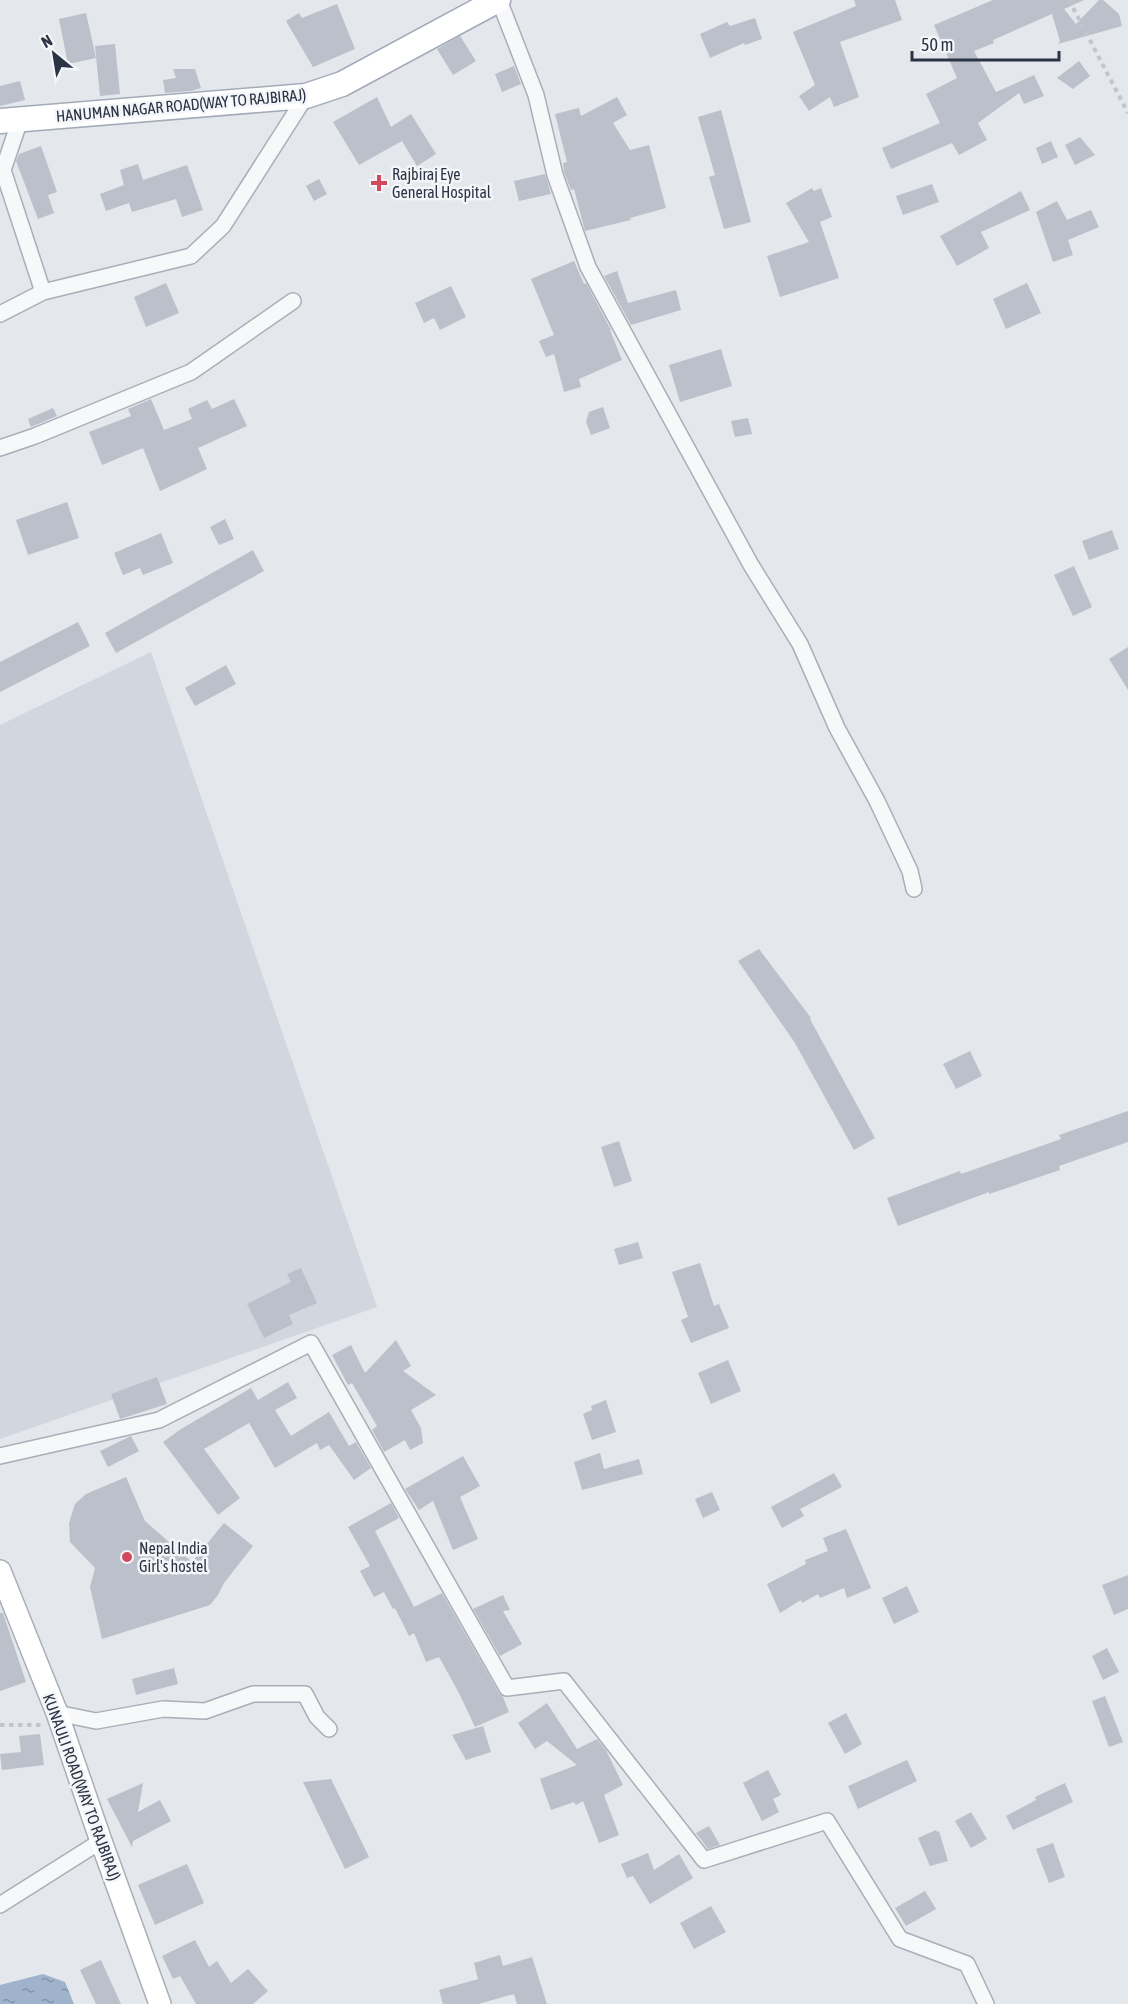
<svg xmlns="http://www.w3.org/2000/svg" width="1128" height="2004" font-family="'Asap Condensed',sans-serif">
<defs>
<pattern id="water-ripples" width="26" height="14" patternUnits="userSpaceOnUse" patternTransform="scale(1.5)"><rect width="26" height="14" fill="#9fb4cc"/><path d="M2 4q2-2 4 0t4 0M15 11q2-2 4 0t4 0" fill="none" stroke="#8293a7"/></pattern>
</defs>
<rect width="100%" height="100%" fill="#e4e7ec"/>
<path fill="#d2d6de" d="M 151,652 L 377,1307 L 0,1439 L 0,725 Z"/>
<path fill="url(#water-ripples)" d="M 43,1974 L 65,1982 L 74,2004 L 0,2004 L 0,1985 Z"/>
<path fill="#bbc0ca" d="M 854,0 L 895,0 L 902,20 L 840,42 L 859,97 L 834,107 L 830,97 L 809,111 L 799,96 L 815,85 L 793,32 L 856,6 Z
M 993,0 L 1084,0 L 1064,9 L 1076,24 L 1099,0 L 1103,0 L 1119,14 L 1122,26 L 1058,44 L 1060,41 L 1052,14 L 993,40 L 994,43 L 974,51 L 996,92 L 1034,75 L 1044,96 L 1024,104 L 1019,93 L 978,123 L 987,140 L 959,155 L 952,143 L 891,169 L 882,148 L 940,123 L 926,94 L 957,78 L 934,25 Z
M 337,4 L 355,49 L 313,67 L 286,21 L 299,13 L 302,18 Z
M 86,13 L 96,58 L 68,64 L 59,19 Z
M 755,18 L 762,39 L 745,45 L 744,43 L 710,58 L 700,34 L 727,22 L 730,26 Z
M 460,36 L 476,61 L 453,75 L 437,49 Z
M 115,44 L 120,94 L 100,96 L 95,46 Z
M 1079,61 L 1090,76 L 1073,89 L 1057,78 Z
M 514,66 L 521,84 L 502,92 L 495,74 Z
M 173,69 L 195,69 L 201,88 L 191,91 L 165,93 L 163,80 L 176,78 Z
M 20,81 L 25,100 L 0,106 L 0,86 Z
M 377,97 L 391,127 L 411,114 L 436,154 L 417,166 L 402,141 L 359,165 L 333,122 Z
M 617,97 L 627,115 L 613,123 L 630,150 L 649,145 L 666,208 L 630,218 L 631,220 L 585,231 L 574,189 L 571,190 L 564,172 L 563,163 L 567,162 L 555,114 L 579,108 L 581,116 Z
M 721,110 L 751,222 L 724,229 L 709,177 L 715,175 L 698,117 Z
M 1080,137 L 1095,155 L 1075,165 L 1065,145 Z
M 1051,141 L 1058,157 L 1042,164 L 1036,148 Z
M 41,146 L 57,192 L 48,195 L 54,213 L 38,219 L 16,161 L 19,154 Z
M 138,164 L 143,180 L 187,165 L 203,210 L 182,217 L 176,199 L 132,212 L 129,203 L 106,211 L 100,194 L 124,185 L 120,170 Z
M 545,174 L 551,194 L 519,201 L 514,181 Z
M 319,179 L 327,194 L 314,201 L 306,186 Z
M 932,184 L 939,202 L 903,215 L 896,196 Z
M 812,188 L 814,191 L 821,188 L 832,217 L 820,222 L 839,278 L 780,297 L 767,256 L 809,242 L 786,203 Z
M 1021,191 L 1030,210 L 981,232 L 989,248 L 957,266 L 940,236 Z
M 1057,201 L 1067,220 L 1091,210 L 1099,227 L 1068,240 L 1073,255 L 1053,262 L 1036,212 Z
M 574,261 L 584,284 L 586,283 L 611,330 L 610,330 L 622,360 L 579,379 L 581,387 L 564,392 L 554,354 L 546,357 L 539,341 L 554,335 L 531,279 Z
M 617,271 L 628,303 L 676,290 L 681,310 L 631,325 L 604,276 Z
M 166,283 L 179,313 L 146,327 L 134,297 Z
M 1027,283 L 1041,313 L 1006,329 L 993,299 Z
M 451,286 L 466,317 L 440,330 L 434,318 L 424,323 L 415,303 Z
M 721,349 L 732,386 L 680,402 L 669,365 Z
M 151,399 L 164,430 L 192,419 L 188,409 L 207,400 L 212,409 L 234,399 L 247,426 L 198,448 L 207,469 L 160,491 L 143,448 L 102,465 L 89,432 L 131,416 L 128,409 Z
M 603,407 L 610,428 L 591,435 L 586,422 L 589,412 Z
M 53,408 L 57,416 L 31,427 L 28,419 Z
M 748,418 L 752,434 L 735,437 L 731,421 Z
M 67,502 L 79,538 L 28,555 L 16,520 Z
M 225,519 L 234,539 L 219,545 L 210,527 Z
M 1112,530 L 1119,549 L 1089,560 L 1082,541 Z
M 161,533 L 173,563 L 143,575 L 140,568 L 123,575 L 114,553 Z
M 253,550 L 264,571 L 116,653 L 105,633 Z
M 1074,566 L 1092,607 L 1073,616 L 1054,575 Z
M 78,622 L 90,646 L 0,692 L 0,662 Z
M 1128,647 L 1128,690 L 1109,659 Z
M 226,665 L 236,684 L 195,706 L 185,688 Z
M 759,949 L 811,1018 L 810,1019 L 875,1138 L 854,1150 L 795,1043 L 738,961 Z
M 970,1051 L 982,1076 L 956,1089 L 943,1064 Z
M 1128,1111 L 1128,1142 L 1059,1166 L 1060,1170 L 989,1194 L 989,1192 L 898,1226 L 887,1198 L 960,1171 L 961,1174 L 1061,1139 L 1059,1135 Z
M 619,1141 L 632,1181 L 614,1187 L 601,1147 Z
M 638,1242 L 643,1258 L 619,1265 L 614,1249 Z
M 700,1263 L 714,1306 L 719,1304 L 729,1328 L 691,1343 L 681,1320 L 688,1317 L 672,1272 Z
M 301,1268 L 317,1303 L 289,1315 L 293,1324 L 264,1338 L 247,1304 L 291,1282 L 287,1274 Z
M 396,1340 L 411,1366 L 403,1371 L 436,1395 L 411,1410 L 421,1428 L 423,1443 L 410,1450 L 405,1440 L 384,1452 L 372,1430 L 377,1426 L 352,1383 L 348,1385 L 332,1355 L 351,1345 L 365,1373 Z
M 728,1360 L 741,1391 L 711,1404 L 698,1373 Z
M 157,1377 L 167,1404 L 120,1419 L 111,1394 Z
M 288,1382 L 297,1398 L 275,1410 L 291,1436 L 329,1412 L 349,1446 L 356,1442 L 371,1468 L 354,1480 L 329,1445 L 320,1450 L 317,1443 L 275,1468 L 249,1423 L 204,1449 L 240,1498 L 218,1515 L 163,1442 L 181,1429 L 251,1388 L 258,1400 Z
M 606,1400 L 616,1432 L 592,1440 L 583,1414 L 592,1410 L 591,1406 Z
M 131,1436 L 139,1451 L 108,1467 L 100,1451 Z
M 600,1453 L 604,1469 L 639,1459 L 643,1474 L 582,1490 L 574,1462 Z
M 463,1456 L 480,1486 L 460,1497 L 478,1539 L 453,1550 L 433,1501 L 419,1510 L 405,1489 Z
M 834,1473 L 842,1487 L 800,1509 L 804,1516 L 782,1528 L 771,1507 Z
M 126,1477 L 145,1521 L 192,1562 L 224,1523 L 253,1546 L 224,1583 L 218,1595 L 210,1605 L 102,1639 L 90,1587 L 95,1568 L 70,1542 L 69,1523 L 75,1504 L 86,1494 Z
M 712,1492 L 720,1510 L 703,1518 L 695,1499 Z
M 391,1503 L 399,1518 L 375,1531 L 414,1607 L 442,1593 L 499,1693 L 503,1697 L 509,1712 L 475,1727 L 460,1695 L 439,1657 L 426,1662 L 414,1633 L 409,1636 L 395,1608 L 393,1609 L 384,1592 L 374,1597 L 360,1571 L 370,1566 L 348,1527 Z
M 846,1529 L 871,1588 L 847,1598 L 844,1588 L 820,1598 L 818,1594 L 802,1603 L 801,1600 L 780,1613 L 767,1584 L 806,1564 L 805,1560 L 828,1551 L 823,1538 Z
M 1128,1575 L 1128,1609 L 1114,1615 L 1102,1585 Z
M 907,1586 L 919,1612 L 894,1624 L 882,1598 Z
M 503,1595 L 510,1610 L 503,1611 L 522,1644 L 500,1656 L 473,1609 Z
M 0,1613 L 3,1613 L 26,1682 L 0,1691 Z
M 1107,1648 L 1119,1672 L 1103,1680 L 1092,1656 Z
M 174,1668 L 178,1684 L 136,1695 L 132,1679 Z
M 1105,1696 L 1123,1742 L 1109,1747 L 1092,1701 Z
M 547,1703 L 577,1749 L 597,1739 L 606,1750 L 623,1785 L 604,1795 L 619,1835 L 599,1843 L 583,1801 L 576,1805 L 574,1802 L 551,1810 L 540,1779 L 577,1765 L 547,1741 L 535,1749 L 518,1723 Z
M 846,1713 L 862,1744 L 845,1754 L 828,1723 Z
M 483,1726 L 491,1752 L 466,1760 L 452,1735 Z
M 40,1734 L 44,1765 L 2,1770 L 0,1754 L 21,1752 L 19,1736 Z
M 907,1760 L 917,1781 L 858,1809 L 848,1786 Z
M 768,1770 L 781,1795 L 773,1799 L 779,1812 L 762,1821 L 743,1783 Z
M 331,1779 L 369,1857 L 345,1869 L 303,1782 Z
M 143,1783 L 138,1812 L 160,1800 L 171,1821 L 133,1841 L 132,1847 L 107,1799 Z
M 1065,1783 L 1073,1802 L 1013,1830 L 1006,1816 L 1036,1800 L 1035,1797 Z
M 971,1812 L 987,1839 L 971,1848 L 955,1821 Z
M 709,1826 L 720,1845 L 708,1849 L 696,1833 Z
M 936,1830 L 937,1832 L 939,1831 L 948,1861 L 930,1866 L 918,1838 Z
M 1053,1843 L 1065,1877 L 1049,1883 L 1036,1849 Z
M 648,1853 L 654,1870 L 679,1854 L 693,1878 L 650,1904 L 633,1876 L 627,1878 L 621,1864 Z
M 187,1864 L 204,1903 L 155,1925 L 138,1885 Z
M 925,1891 L 936,1909 L 906,1926 L 895,1908 Z
M 711,1906 L 726,1932 L 694,1949 L 680,1923 Z
M 195,1940 L 209,1967 L 217,1961 L 231,1983 L 248,1969 L 268,1991 L 253,2004 L 196,2004 L 180,1976 L 173,1979 L 162,1956 Z
M 500,1955 L 503,1966 L 532,1957 L 547,2004 L 517,2004 L 514,1994 L 478,2004 L 443,2004 L 439,1990 L 478,1979 L 474,1963 Z
M 101,1960 L 121,2004 L 96,2004 L 80,1970 Z"/>
<g fill="none" stroke-linecap="round" stroke-linejoin="round">
<defs>
<path id="minor" d="M 499,0 L 536,95 L 555,175 L 588,267 L 751,565 L 800,644 L 837,728 L 877,801 L 910,871 L 914,889
M 20,120 L 3,170 L 43,292
M 0,314 L 43,292 L 191,256 L 223,226 L 306,96
M 0,448 L 35,436 L 191,372 L 293,301
M 0,1456 L 159,1420 L 311,1343 L 507,1688 L 564,1681 L 704,1860 L 827,1821 L 900,1939 L 967,1964 L 986,2004
M 57,1713 L 96,1721 L 163,1709 L 205,1711 L 253,1694 L 305,1694 L 317,1717 L 329,1729
M 0,1905 L 101,1841"/>
<path id="secondary" d="M 0,1571 L 57,1713 L 101,1841 L 160,2004"/>
<path id="primary" d="M 0,121 L 306,96 L 342,84 L 498,0"/>
</defs>
<use href="#minor" stroke="#a9aeb7" stroke-width="18"/>
<use href="#secondary" stroke="#a9aeb7" stroke-width="24"/>
<use href="#primary" stroke="#a3abb8" stroke-width="27"/>
<path stroke="#c2c5cb" stroke-width="4" stroke-dasharray="4.5 4.5" stroke-linecap="butt" d="M 1069,0 L 1128,113
M 0,1725 L 43,1725"/>
<use href="#minor" stroke="#f7f8fa" stroke-width="15"/>
<use href="#secondary" stroke="#fff" stroke-width="21"/>
<use href="#primary" stroke="#fff" stroke-width="24"/>
</g>
<g fill="#d1495b" stroke="#f4f6f9" stroke-width="2">
<path d="M376 174h6v6h6v6h-6v6h-6v-6h-6v-6h6z"/>
<circle cx="127" cy="1557" r="6"/>
</g>
<g text-anchor="middle" stroke-width="5" stroke-linejoin="round" paint-order="stroke">
<g font-size="16" fill="#2b3445" stroke="#f4f6f9">
<text transform="translate(181 105) rotate(-5)" y="6">HANUMAN NAGAR ROAD(WAY TO RAJBIRAJ)</text>
<text transform="translate(82 1787) rotate(70)" y="6">KUNAULI ROAD(WAY TO RAJBIRAJ)</text>
</g>
<g font-size="16" fill="#2b3445" stroke="#f4f6f9" text-anchor="start">
<text x="392" y="180">Rajbiraj Eye<tspan x="392" dy="18">General Hospital</tspan></text>
<text x="139" y="1554">Nepal India<tspan x="139" dy="18">Girl's hostel</tspan></text>
</g>
</g>
<g transform="translate(54 54) rotate(330)" stroke="#f4f6f9" stroke-width="4.5" paint-order="stroke">
<path d="M0-4.5L10 22L0 15L-10 22Z" fill="#2b3445"/>
<text y="-9" font-size="16" font-weight="bold" text-anchor="middle" fill="#2b3445">N</text>
</g>
<path d="M912 51v9h147v-9" fill="none" stroke="#2b3445" stroke-width="3"/>
<text x="921" y="51" font-size="18" fill="#2b3445" stroke="#f4f6f9" stroke-width="4.5" paint-order="stroke">50 m</text>
</svg>
